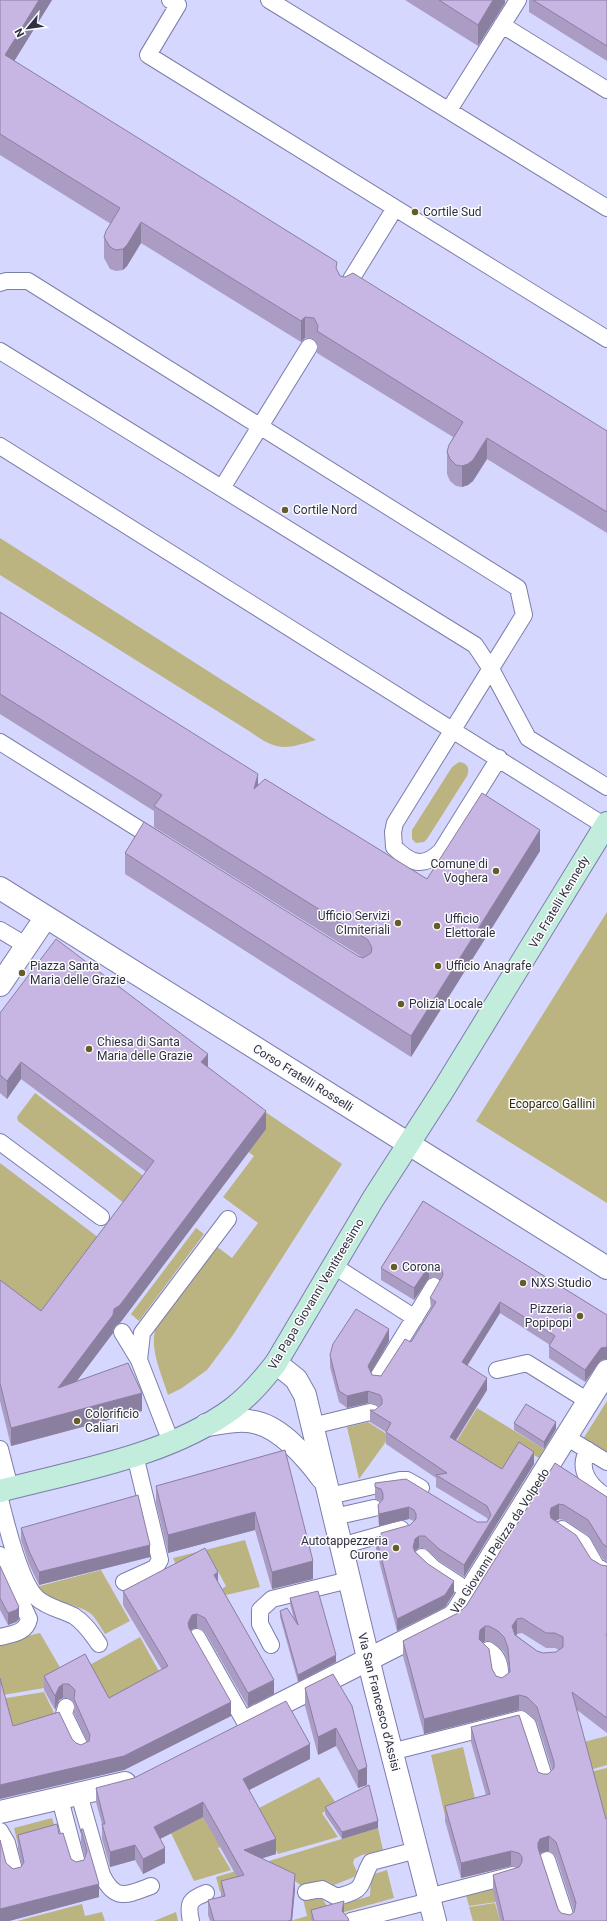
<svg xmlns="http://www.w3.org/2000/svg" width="607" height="1921" font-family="Roboto,sans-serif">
<rect width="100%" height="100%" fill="#d5d7ff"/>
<path fill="#bbb481" d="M 0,538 L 316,740 C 283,750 277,751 249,731 L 0,575 Z
M 459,762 C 468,763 470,769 467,776 L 427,839 L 424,842 L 416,843 L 412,839 L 412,830 L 452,767 Z
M 607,912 L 607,1203 L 476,1121 Z
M 208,1073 L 342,1164 L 233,1335 L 207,1370 L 182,1388 L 168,1395 C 162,1375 150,1351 155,1330 L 216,1246 L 232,1258 L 258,1223 L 223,1197 L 254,1156 L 228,1137 Z
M 35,1093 L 150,1181 L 129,1207 L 18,1121 L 17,1117 Z
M 0,1163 L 103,1241 L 42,1321 L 0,1287 Z
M 196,1228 L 204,1234 L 139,1321 L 131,1314 Z
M 607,1401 L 607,1454 L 583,1439 Z
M 477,1408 L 544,1449 L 539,1458 L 522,1448 L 502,1480 L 452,1449 Z
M 368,1422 L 390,1436 L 359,1479 L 347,1427 Z
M 245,1540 L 260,1587 L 226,1595 L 222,1589 L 226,1586 L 213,1562 L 182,1579 L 173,1558 Z
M 101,1570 L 130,1621 L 105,1634 C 101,1628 96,1618 90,1613 C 75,1603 46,1601 36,1587 Z
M 40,1633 L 65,1676 L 44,1688 L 3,1695 L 0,1685 L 0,1642 Z
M 140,1637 L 166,1684 L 100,1715 L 86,1667 Z
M 44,1692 L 56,1717 L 0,1751 L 0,1699 Z
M 607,1736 L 607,1765 L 583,1772 L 576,1744 Z
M 463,1747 L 478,1811 L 446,1820 L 431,1755 Z
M 607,1768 L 607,1832 L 590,1772 Z
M 319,1777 L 337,1805 L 322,1813 L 338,1837 L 278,1854 L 255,1810 Z
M 204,1814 L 222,1846 L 218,1848 L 231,1870 L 194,1881 L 170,1831 Z
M 52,1818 L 57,1834 L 18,1845 L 14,1828 Z
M 378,1828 L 383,1850 L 362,1855 L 354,1859 L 353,1863 L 357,1872 L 354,1877 L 334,1885 L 327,1881 L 303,1887 L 295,1881 L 291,1871 L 220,1892 L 216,1877 Z
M 387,1870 L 394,1898 L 312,1921 L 290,1921 L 307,1916 L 303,1899 L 318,1894 L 329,1908 L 370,1896 L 371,1875 Z
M 535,1880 L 496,1902 L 469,1906 L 466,1895 Z
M 495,1903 L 500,1921 L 473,1921 L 469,1907 Z
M 82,1904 L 85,1916 L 102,1912 L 105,1921 L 17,1921 Z
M 176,1912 L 178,1921 L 154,1921 Z"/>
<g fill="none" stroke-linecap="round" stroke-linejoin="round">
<defs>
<path id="service" d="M 170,0 L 178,5 L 148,55 L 607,339
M 269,0 L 607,208
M 502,25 L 607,90
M 449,110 L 518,0
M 0,283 L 6,281 L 28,281 L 518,588 L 524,615 L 395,823 L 393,832 L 394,847 C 410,863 423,869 441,851 L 499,758
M 345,289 L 395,208
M 0,351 L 475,645 L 491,669 L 528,738 L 607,787
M 0,446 L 605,826
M 222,488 L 309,347
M 0,742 L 158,841
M 0,930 L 27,946
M 0,1142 L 101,1217
M 334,1266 L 415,1318
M 122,1332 L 139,1360 L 171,1442
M 139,1360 L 142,1333 L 228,1219
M 497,1370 L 527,1363 L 588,1401
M 377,1379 L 434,1286
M 312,1426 L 370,1412 L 373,1413
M 566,1437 L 607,1462
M 0,1449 L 10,1488
M 588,1450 C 576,1470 591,1487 607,1497
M 329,1496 L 400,1480 L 407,1480 L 421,1488
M 0,1499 C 6,1523 20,1584 38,1599 C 49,1608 63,1610 74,1616 C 85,1623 92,1634 99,1644
M 334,1517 L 374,1508
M 562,1529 L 583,1543 L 596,1566 L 606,1572
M 341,1546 L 401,1529
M 0,1555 L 29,1619 C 26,1633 12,1634 0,1637
M 422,1557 L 433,1568 L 470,1592
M 124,1582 L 155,1568 L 160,1560 L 135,1455
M 197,1637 L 245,1722
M 271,1645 L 260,1624 L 260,1610 L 272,1599 L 349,1580
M 488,1650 C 501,1658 500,1669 501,1683
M 66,1707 L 64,1714 L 81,1749
M 391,1752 L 521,1719 L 528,1725 L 545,1780
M 79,1794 L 102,1875 C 115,1902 127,1895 151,1886
M 60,1799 L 78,1867
M 0,1831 L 7,1843 L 15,1874
M 547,1860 L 567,1921
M 306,1892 L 322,1889 L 337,1897 C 368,1889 358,1885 371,1862 L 417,1850
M 428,1897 L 513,1875
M 191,1921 C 187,1903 190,1899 206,1893
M 351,1921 L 430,1901"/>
<path id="minor" d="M 0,888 L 409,1144
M 0,985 L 46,917
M 276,1363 L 296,1379 L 305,1395 L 375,1687 L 435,1921
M 206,1425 C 222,1423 242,1418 258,1423 C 282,1429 308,1459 322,1478
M 249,1720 L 452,1617 L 457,1612 L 607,1371
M 0,1812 L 125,1783"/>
<path id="tertiary" d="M 409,1144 L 607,1268"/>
<path id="secondary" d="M 0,1491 C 75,1471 168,1456 232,1409 C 249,1396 263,1380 276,1363 L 373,1199 L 442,1092 L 607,823"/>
</defs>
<use href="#service" stroke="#7c7eaa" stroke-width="18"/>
<use href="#minor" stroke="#7c7eaa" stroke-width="24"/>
<use href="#tertiary" stroke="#7c7eaa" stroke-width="24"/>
<use href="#secondary" stroke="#7c7eaa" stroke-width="24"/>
<use href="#service" stroke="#fff" stroke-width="16"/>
<use href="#minor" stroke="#fff" stroke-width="22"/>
<use href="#tertiary" stroke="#fff" stroke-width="22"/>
<use href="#secondary" stroke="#c2ecdc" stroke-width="22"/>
</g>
<path fill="#ab9cc4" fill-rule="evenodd" d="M 0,0 L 52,0 L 14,61 L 337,271 L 340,276 L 607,431 L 607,533 L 487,459 L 473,481 L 468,485 L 462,487 L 456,486 L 450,481 L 447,474 L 447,452 L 453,437 L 317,353 L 317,344 L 314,339 L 305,338 L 301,342 L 141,243 L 127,266 L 123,270 L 116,271 L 110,269 L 104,258 L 104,237 L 111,224 L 0,155 Z
M 405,0 L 505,0 L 505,3 L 478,46 Z
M 529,0 L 607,0 L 607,61 L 529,12 Z
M 0,612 L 258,784 L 427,879 L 540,851 L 411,1057 L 125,874 L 125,853 L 358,956 L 362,957 L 154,827 L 154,811 L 0,714 Z
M 0,1013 L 208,1067 L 266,1129 L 120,1323 L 114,1327 L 113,1333 L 76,1382 L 142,1411 L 11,1446 L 0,1401 L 0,1280 L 41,1311 L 146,1172 L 21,1079 L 7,1099 L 0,1093 Z
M 423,1201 L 607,1315 L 607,1359 L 601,1360 L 585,1382 L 549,1358 L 549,1346 L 550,1345 L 500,1313 L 467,1366 L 487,1390 L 456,1441 L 502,1469 L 534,1464 L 464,1577 L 439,1561 L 425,1548 L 419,1548 L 415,1551 L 454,1593 L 445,1607 L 397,1631 L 376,1549 L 376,1537 L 410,1525 L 414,1521 L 409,1519 L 379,1526 L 378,1517 L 378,1505 L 381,1501 L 375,1499 L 375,1483 L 477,1522 L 487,1522 L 488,1520 L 487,1518 L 436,1487 L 436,1478 L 386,1444 L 386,1432 L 370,1422 L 370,1410 L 375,1410 L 380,1406 L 368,1403 L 347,1408 L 339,1402 L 330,1367 L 330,1355 L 389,1341 L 371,1373 L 372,1375 L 381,1376 L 411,1342 L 431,1310 L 430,1298 L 441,1280 L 439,1278 L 429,1278 L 414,1300 L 381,1280 L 381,1268 Z
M 514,1423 L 556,1429 L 544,1449 L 514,1430 Z
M 285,1450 L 313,1579 L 272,1589 L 255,1530 L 168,1553 L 156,1503 L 156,1486 Z
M 555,1463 L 607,1497 L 607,1562 L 603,1559 L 588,1535 L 564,1520 L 559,1519 L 555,1521 L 591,1559 L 601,1565 L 607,1566 L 607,1733 L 577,1710 L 607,1921 L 500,1921 L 493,1890 L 493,1875 L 518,1868 L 511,1866 L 461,1878 L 445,1821 L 445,1806 L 486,1795 L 471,1742 L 471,1727 L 538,1772 L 543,1774 L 548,1774 L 552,1770 L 537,1722 L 527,1712 L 519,1710 L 424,1734 L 403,1656 L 403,1641 L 458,1613 L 466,1606 ZM 522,1633 L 546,1648 L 555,1648 L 559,1650 L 556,1652 L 543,1653 L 537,1651 L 516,1635 L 517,1634 ZM 485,1641 L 489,1641 L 498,1646 L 504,1652 L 508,1662 L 509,1673 L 502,1678 L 496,1676 L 492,1669 L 483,1643 ZM 549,1851 L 556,1857 L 574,1912 L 570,1915 L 561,1913 L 558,1909 L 540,1854 Z
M 21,1528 L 150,1557 L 39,1585 L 29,1564 L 21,1540 Z
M 0,1566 L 19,1619 L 16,1622 L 8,1625 L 0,1610 Z
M 218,1582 L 274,1694 L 248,1707 L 205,1632 L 197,1628 L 192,1629 L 191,1631 L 231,1716 L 124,1770 L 13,1726 L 72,1739 L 76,1743 L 81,1745 L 87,1742 L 74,1713 L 74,1703 L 69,1698 L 63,1698 L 59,1700 L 55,1710 L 44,1690 L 44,1676 L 85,1654 L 109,1698 L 162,1670 L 123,1605 L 123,1591 Z
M 290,1598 L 336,1662 L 298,1682 L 280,1617 L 280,1611 L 294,1619 L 290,1604 Z
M 333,1674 L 367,1785 L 358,1788 L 336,1746 L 318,1755 L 305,1706 L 305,1688 Z
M 310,1759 L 249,1790 L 276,1854 L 262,1858 L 295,1889 L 292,1921 L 210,1921 L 208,1915 L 208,1900 L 221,1897 L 221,1881 L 237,1877 L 203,1817 L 160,1839 L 165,1863 L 143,1874 L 135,1860 L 110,1867 L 102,1839 L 102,1824 L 96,1802 L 96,1788 Z
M 325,1807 L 378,1828 L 342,1839 L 325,1814 Z
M 81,1829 L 99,1897 L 9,1921 L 6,1863 L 13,1869 L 21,1867 L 22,1866 L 18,1849 L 18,1835 L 59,1834 L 71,1859 L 76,1862 L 84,1860 L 85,1857 L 81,1843 Z
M 311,1910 L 344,1913 L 349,1921 L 311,1921 Z"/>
<path fill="#8b7fa0" d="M 39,0 L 52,0 L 5,76 L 5,55 Z
M 493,0 L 505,0 L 505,3 L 478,46 L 478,25 Z
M 141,222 L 141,243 L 127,266 L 123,270 L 123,249 Z
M 305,317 L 305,338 L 301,342 L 301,321 Z
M 487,438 L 487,459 L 473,481 L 468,485 L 462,487 L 462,466 Z
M 258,774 L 258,795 L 254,789 Z
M 540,830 L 540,851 L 411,1057 L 411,1036 Z
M 208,1054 L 208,1072 L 201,1062 Z
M 21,1062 L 21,1079 L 7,1099 L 7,1081 Z
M 266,1111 L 266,1129 L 120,1323 L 114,1327 L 113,1333 L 58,1406 L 58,1388 L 114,1309 Z
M 429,1266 L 429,1278 L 414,1300 L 414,1288 Z
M 500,1302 L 500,1313 L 462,1374 L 462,1362 Z
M 389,1329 L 389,1341 L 368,1378 L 368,1366 Z
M 607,1347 L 607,1359 L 601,1360 L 585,1382 L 585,1370 L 601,1348 Z
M 487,1378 L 487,1390 L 450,1449 L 450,1437 Z
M 368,1391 L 368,1403 L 347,1408 L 347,1396 Z
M 142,1393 L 142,1411 L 11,1446 L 11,1428 Z
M 556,1422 L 556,1429 L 544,1449 L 544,1442 Z
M 534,1452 L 534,1464 L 464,1577 L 464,1565 Z
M 559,1504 L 559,1519 L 551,1523 L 550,1513 L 551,1508 Z
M 409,1507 L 409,1519 L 379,1526 L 379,1514 Z
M 255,1512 L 255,1530 L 168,1553 L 168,1535 Z
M 419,1536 L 419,1548 L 415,1551 L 413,1559 L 413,1547 L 415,1539 Z
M 150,1545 L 150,1557 L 39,1585 L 39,1572 Z
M 313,1561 L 313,1579 L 272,1589 L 272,1572 Z
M 218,1572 L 218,1586 L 214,1575 Z
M 454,1581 L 454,1593 L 445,1607 L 397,1631 L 397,1619 Z
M 19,1607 L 19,1619 L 16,1622 L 8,1625 L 8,1613 Z
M 197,1614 L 197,1628 L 192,1629 L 188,1637 L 188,1623 L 192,1615 Z
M 517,1619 L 517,1634 L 512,1641 L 512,1626 Z
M 485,1626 L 485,1641 L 480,1645 L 479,1639 L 480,1630 Z
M 336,1655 L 336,1662 L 298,1682 L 298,1675 Z
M 274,1680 L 274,1694 L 248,1707 L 248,1693 Z
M 63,1684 L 63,1698 L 59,1700 L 55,1710 L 55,1696 L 59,1687 Z
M 519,1695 L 519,1710 L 424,1734 L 424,1719 Z
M 231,1702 L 231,1716 L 124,1770 L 0,1799 L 0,1785 Z
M 336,1728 L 336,1746 L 318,1755 L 318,1737 Z
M 310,1744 L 310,1759 L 243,1793 L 243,1779 Z
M 367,1767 L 367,1785 L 358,1788 L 358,1771 Z
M 203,1802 L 203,1817 L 154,1842 L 154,1827 Z
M 378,1821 L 378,1828 L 342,1839 L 342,1832 Z
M 549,1836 L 549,1851 L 540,1853 L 538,1858 L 538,1843 L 540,1839 Z
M 276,1839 L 276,1854 L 244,1864 L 244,1850 Z
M 135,1845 L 135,1860 L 110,1867 L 110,1852 Z
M 165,1848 L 165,1863 L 143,1874 L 143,1859 Z
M 511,1851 L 511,1866 L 461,1878 L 461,1863 Z
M 295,1874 L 295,1889 L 292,1921 L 288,1921 Z
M 99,1884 L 99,1897 L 9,1921 L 0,1921 L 0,1909 Z
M 344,1901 L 344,1914 L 342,1911 Z"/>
<path fill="#c7b5e4" stroke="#8b7fa0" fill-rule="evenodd" d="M 0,0 L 39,0 L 5,55 L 337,262 L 336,268 L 340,276 L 345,277 L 353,273 L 607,431 L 607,512 L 487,438 L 473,460 L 468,464 L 462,466 L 456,465 L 450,459 L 447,452 L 449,445 L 463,422 L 317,331 L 318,326 L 314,318 L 305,317 L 301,321 L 141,222 L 127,245 L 123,249 L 116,250 L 110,247 L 104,237 L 106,231 L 120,208 L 0,134 Z
M 439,0 L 493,0 L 478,25 Z
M 533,0 L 607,0 L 607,46 Z
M 0,612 L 258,774 L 254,789 L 265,779 L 427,879 L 482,793 L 540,830 L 411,1036 L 125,853 L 144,822 L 358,956 L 363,958 L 371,953 L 372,948 L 368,940 L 154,806 L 162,795 L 0,694 Z
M 56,939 L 208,1054 L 201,1062 L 266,1111 L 120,1305 L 114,1309 L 113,1315 L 58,1388 L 128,1363 L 142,1393 L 11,1428 L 0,1383 L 0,1280 L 41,1311 L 154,1161 L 21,1062 L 7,1081 L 0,1075 L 0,1013 Z
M 423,1201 L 607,1315 L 607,1347 L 601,1348 L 585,1370 L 549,1346 L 555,1336 L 500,1302 L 462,1362 L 487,1378 L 450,1437 L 502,1469 L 519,1442 L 534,1452 L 464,1565 L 439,1549 L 425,1536 L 419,1536 L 415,1539 L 413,1547 L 415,1552 L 428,1564 L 454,1581 L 445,1595 L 397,1619 L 376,1537 L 381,1536 L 381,1533 L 410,1525 L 416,1519 L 416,1514 L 414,1510 L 409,1507 L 379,1514 L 378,1505 L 383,1499 L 383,1494 L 381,1489 L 375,1487 L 375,1483 L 406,1479 L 477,1522 L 487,1522 L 491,1515 L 487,1506 L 436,1475 L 447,1473 L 386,1432 L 391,1423 L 370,1410 L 375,1410 L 382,1404 L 382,1399 L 380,1395 L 368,1391 L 347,1396 L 339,1391 L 330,1355 L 333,1344 L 356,1309 L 389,1329 L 368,1366 L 372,1375 L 381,1376 L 405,1339 L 411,1342 L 436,1302 L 430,1298 L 443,1275 L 442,1270 L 439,1266 L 429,1266 L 414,1288 L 381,1268 Z
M 526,1404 L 556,1422 L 544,1442 L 514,1423 Z
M 285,1450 L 313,1561 L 272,1572 L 255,1512 L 168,1535 L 156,1486 Z
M 555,1463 L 607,1497 L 607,1547 L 603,1544 L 588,1520 L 564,1505 L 559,1504 L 551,1508 L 550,1513 L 551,1518 L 576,1535 L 591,1559 L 601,1565 L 607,1566 L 607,1634 L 606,1635 L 607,1636 L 607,1718 L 572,1692 L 606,1819 L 607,1818 L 607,1921 L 504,1921 L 493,1875 L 519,1867 L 522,1862 L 522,1857 L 519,1853 L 511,1851 L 461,1863 L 445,1806 L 490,1794 L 471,1727 L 519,1715 L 538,1772 L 543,1774 L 548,1774 L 554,1768 L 554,1762 L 537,1707 L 527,1697 L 519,1695 L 424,1719 L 403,1641 L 458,1613 L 466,1606 ZM 522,1618 L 546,1633 L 555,1633 L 563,1637 L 563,1647 L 556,1652 L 543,1653 L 537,1651 L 515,1635 L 512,1626 L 517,1619 ZM 485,1626 L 489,1626 L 498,1631 L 504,1637 L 508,1648 L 510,1672 L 502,1678 L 496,1676 L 492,1669 L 489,1649 L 479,1639 L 480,1630 ZM 549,1836 L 556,1842 L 576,1903 L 574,1912 L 570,1915 L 561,1913 L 558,1909 L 538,1848 L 538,1843 L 540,1839 Z
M 138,1495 L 150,1545 L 39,1572 L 29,1551 L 21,1528 Z
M 205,1548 L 218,1572 L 214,1575 L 274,1680 L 248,1693 L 205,1618 L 197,1614 L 192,1615 L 188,1623 L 189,1628 L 231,1702 L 124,1756 L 0,1785 L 0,1678 L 13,1726 L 59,1712 L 72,1739 L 76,1743 L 81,1745 L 89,1741 L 90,1735 L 74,1699 L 75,1690 L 69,1684 L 63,1684 L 59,1687 L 55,1696 L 44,1676 L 85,1654 L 109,1698 L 168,1666 L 123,1591 Z
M 0,1566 L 19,1607 L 16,1610 L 8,1613 L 0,1598 Z
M 318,1591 L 336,1655 L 298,1675 L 280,1611 L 287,1608 L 298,1625 L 290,1598 Z
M 333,1674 L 352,1706 L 367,1767 L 358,1771 L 336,1728 L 318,1737 L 305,1688 Z
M 286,1701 L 310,1744 L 243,1779 L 276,1839 L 244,1850 L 295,1874 L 291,1920 L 288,1921 L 214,1921 L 208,1900 L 225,1896 L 221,1881 L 244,1875 L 203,1802 L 154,1827 L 165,1848 L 143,1859 L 135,1845 L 110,1852 L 102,1824 L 105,1824 L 96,1788 L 134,1778 Z
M 369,1785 L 378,1821 L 342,1832 L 325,1807 Z
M 57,1824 L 59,1834 L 63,1833 L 71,1859 L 76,1862 L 84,1860 L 87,1851 L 81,1829 L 83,1829 L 99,1884 L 0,1909 L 0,1840 L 6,1863 L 13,1869 L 21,1867 L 24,1862 L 18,1835 Z
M 344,1901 L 342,1911 L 348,1918 L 349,1921 L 314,1921 L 311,1910 Z"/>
<g fill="#645d2a" stroke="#fcfcfc" stroke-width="1.5">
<circle cx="415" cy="212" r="4"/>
<circle cx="285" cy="510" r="4"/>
<circle cx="496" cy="871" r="4"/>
<circle cx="398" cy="923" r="4"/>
<circle cx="437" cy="926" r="4"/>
<circle cx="438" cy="966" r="4"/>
<circle cx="22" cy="973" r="4"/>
<circle cx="401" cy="1004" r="4"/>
<circle cx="89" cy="1049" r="4"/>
<circle cx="394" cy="1267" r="4"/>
<circle cx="523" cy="1283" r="4"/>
<circle cx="580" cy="1316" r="4"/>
<circle cx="77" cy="1421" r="4"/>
<circle cx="396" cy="1548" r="4"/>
</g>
<g text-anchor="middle" stroke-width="3" stroke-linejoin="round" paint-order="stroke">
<g font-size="12" fill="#2e2f42" stroke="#fcfcfc" text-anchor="start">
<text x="423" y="216">Cortile Sud</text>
<text x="293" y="514">Cortile Nord</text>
<text x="488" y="868" text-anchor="end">Comune di<tspan x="488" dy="14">Voghera</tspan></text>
<text x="390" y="920" text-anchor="end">Ufficio Servizi<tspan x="390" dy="14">CImiteriali</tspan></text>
<text x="445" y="923">Ufficio<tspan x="445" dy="14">Elettorale</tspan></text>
<text x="30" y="970">Piazza Santa<tspan x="30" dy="14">Maria delle Grazie</tspan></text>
<text x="446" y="970">Ufficio Anagrafe</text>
<text x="409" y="1008">Polizia Locale</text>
<text x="97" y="1046">Chiesa di Santa<tspan x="97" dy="14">Maria delle Grazie</tspan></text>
<text x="402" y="1271">Corona</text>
<text x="531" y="1287">NXS Studio</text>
<text x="572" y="1313" text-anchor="end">Pizzeria<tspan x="572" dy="14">Popipopi</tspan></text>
<text x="85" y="1418">Colorificio<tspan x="85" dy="14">Caliari</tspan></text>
<text x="388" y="1545" text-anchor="end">Autotappezzeria<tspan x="388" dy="14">Curone</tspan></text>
</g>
<g font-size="12" fill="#2e2f42" stroke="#fcfcfc">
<text transform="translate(559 902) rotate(-59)" y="4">Via Fratelli Kennedy</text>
<text transform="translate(303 1078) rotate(32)" y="4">Corso Fratelli Rosselli</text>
<text transform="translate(316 1294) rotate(-59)" y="4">Via Papa Giovanni Ventitreesimo</text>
<text transform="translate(500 1541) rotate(-57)" y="4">Via Giovanni Pelizza da Volpedo</text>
<text transform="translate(379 1702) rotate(76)" y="4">Via San Francesco d'Assisi</text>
</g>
<g font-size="12" fill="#322e0f" stroke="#fcfcfc">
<text x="552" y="1108">Ecoparco Gallini</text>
</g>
</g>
<g transform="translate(28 28) rotate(241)" stroke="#fcfcfc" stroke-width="3" paint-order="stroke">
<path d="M0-3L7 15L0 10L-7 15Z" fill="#2e2f42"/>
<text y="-6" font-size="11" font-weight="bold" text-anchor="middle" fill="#2e2f42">N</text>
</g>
</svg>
